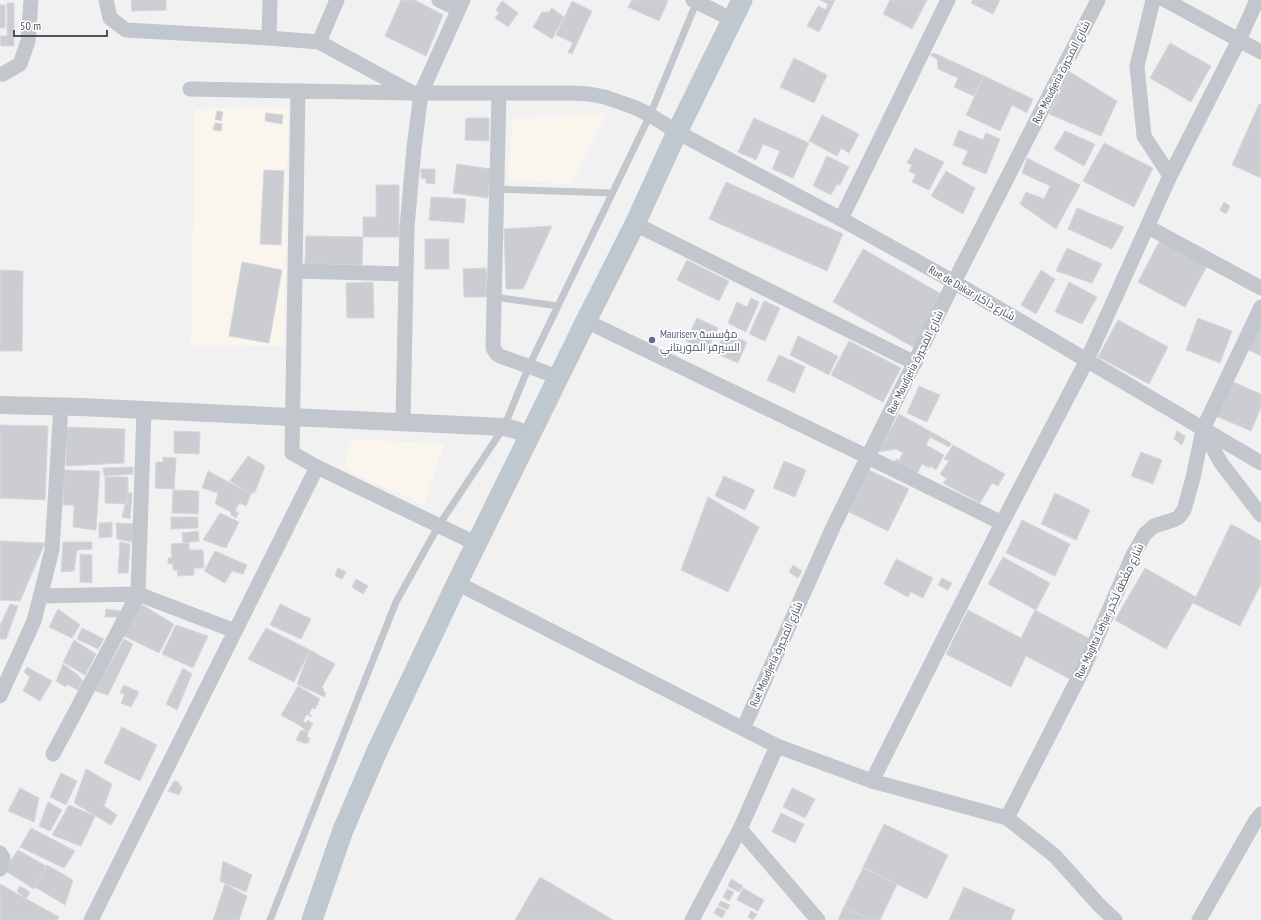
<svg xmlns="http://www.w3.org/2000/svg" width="1261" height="920" font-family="'PT Sans Narrow',Cairo,sans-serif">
<rect width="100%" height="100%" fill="#f2f1f1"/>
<path fill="#faf6ed" d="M 288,108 L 284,346 L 191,345 L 195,109 Z
M 606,114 L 572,184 L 508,180 L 513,118 Z
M 350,439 L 444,444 L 424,505 L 344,469 Z"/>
<path fill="#cbcdd2" stroke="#d5d7db" d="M 131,0 L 166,0 L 166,10 L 132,11 Z
M 401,0 L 415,0 L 443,15 L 426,56 L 385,36 Z
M 632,0 L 666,0 L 668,1 L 659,21 L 628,7 Z
M 820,0 L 835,0 L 819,32 L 807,26 L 818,6 L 826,10 L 828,4 Z
M 890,0 L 927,0 L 912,29 L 883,14 Z
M 973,0 L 1000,0 L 993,14 L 971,3 Z
M 502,1 L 518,13 L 508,27 L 495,18 L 499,13 L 496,10 Z
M 572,1 L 592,11 L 572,54 L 568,52 L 573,43 L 556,35 Z
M 7,3 L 14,3 L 14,46 L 1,46 L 0,36 L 7,36 Z
M 0,5 L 5,5 L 5,28 L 0,28 Z
M 552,8 L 564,17 L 552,39 L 533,27 L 542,12 L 549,12 Z
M 1170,43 L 1211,66 L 1191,102 L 1150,78 Z
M 934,53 L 984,76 L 974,96 L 954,87 L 958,78 L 938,69 L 937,59 L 930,55 Z
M 794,58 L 827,75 L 814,103 L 780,87 Z
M 1070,72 L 1117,101 L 1101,136 L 1049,114 Z
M 984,76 L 1033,99 L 1027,113 L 1012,105 L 1000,131 L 966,115 Z
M 1259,104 L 1261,105 L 1261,178 L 1232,165 Z
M 217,111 L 223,112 L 221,121 L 215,119 Z
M 266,113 L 283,115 L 282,124 L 265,121 Z
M 822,115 L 859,134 L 849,153 L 841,148 L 837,156 L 809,141 Z
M 466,118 L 489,118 L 489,141 L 465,140 Z
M 754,118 L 809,143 L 793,178 L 772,169 L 780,151 L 763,144 L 756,160 L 738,152 Z
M 215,123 L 222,124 L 221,131 L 213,130 Z
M 959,130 L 983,140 L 986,133 L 1000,139 L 986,174 L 962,164 L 968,151 L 953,145 Z
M 1065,131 L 1095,144 L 1084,166 L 1054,149 Z
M 1104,143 L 1153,168 L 1134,207 L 1083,181 Z
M 915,148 L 944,162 L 929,190 L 912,182 L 916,175 L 909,171 L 912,165 L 907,163 Z
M 827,156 L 849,167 L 840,185 L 837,184 L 831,195 L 813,186 Z
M 1027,158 L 1080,185 L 1056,229 L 1020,204 L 1026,192 L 1044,199 L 1050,186 L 1022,173 Z
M 457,164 L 491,169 L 488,198 L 453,193 Z
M 421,169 L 435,169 L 435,184 L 426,183 L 426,179 L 421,178 Z
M 264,170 L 284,171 L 281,245 L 260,244 Z
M 946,171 L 975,188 L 963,214 L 931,196 Z
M 726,182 L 843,234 L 827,271 L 709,219 Z
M 376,185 L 399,185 L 399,237 L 363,237 L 363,217 L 376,217 Z
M 431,197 L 466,199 L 464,223 L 429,220 Z
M 1224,202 L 1230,206 L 1226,214 L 1220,210 Z
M 1077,208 L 1124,227 L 1112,249 L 1068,229 Z
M 552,226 L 523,289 L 506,289 L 504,229 Z
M 306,236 L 363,237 L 362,265 L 305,264 Z
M 425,239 L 449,239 L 449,269 L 425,269 Z
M 1160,240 L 1207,266 L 1185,307 L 1138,282 Z
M 1067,248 L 1102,264 L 1092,283 L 1056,271 Z
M 863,249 L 945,296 L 915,348 L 833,302 Z
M 687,260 L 729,281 L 719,301 L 677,280 Z
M 242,262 L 282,270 L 269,343 L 229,336 Z
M 486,268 L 487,297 L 464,297 L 463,269 Z
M 0,270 L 23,271 L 22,351 L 0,351 Z
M 1041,270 L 1055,279 L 1036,314 L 1021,305 Z
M 373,282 L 374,318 L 347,318 L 346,283 Z
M 1069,282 L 1097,297 L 1082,324 L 1055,312 Z
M 751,298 L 759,302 L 746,332 L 728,323 L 737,302 L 747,307 Z
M 764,301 L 780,308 L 765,341 L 749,334 Z
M 1261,317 L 1261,356 L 1247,349 Z
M 697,318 L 718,328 L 707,351 L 686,341 Z
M 1198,318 L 1232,331 L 1220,363 L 1186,350 Z
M 1118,320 L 1168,347 L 1149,384 L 1098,357 Z
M 725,332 L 747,342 L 738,363 L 715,353 Z
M 798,336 L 838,356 L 829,375 L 790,355 Z
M 849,341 L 901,368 L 883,402 L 831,375 Z
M 779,355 L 805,367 L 794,393 L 767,380 Z
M 1231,381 L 1261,394 L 1261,408 L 1251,431 L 1216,416 Z
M 919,386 L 940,395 L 927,422 L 907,413 Z
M 899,414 L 951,443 L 949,447 L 930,437 L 926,445 L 944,455 L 936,470 L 930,466 L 929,468 L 922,464 L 915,477 L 893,464 L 896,459 L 899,460 L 903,453 L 896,449 L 878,452 Z
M 0,425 L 48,426 L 45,500 L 0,498 Z
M 66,427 L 125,429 L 124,463 L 66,466 Z
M 174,431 L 200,432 L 199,454 L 174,453 Z
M 1177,431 L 1185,436 L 1182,445 L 1174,439 Z
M 953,445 L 1005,474 L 998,486 L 992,483 L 980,503 L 943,483 L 947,479 L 940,474 L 949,461 L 944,459 Z
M 1141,452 L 1162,460 L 1153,484 L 1131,476 Z
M 248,456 L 265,466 L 255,492 L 251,494 L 230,481 Z
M 163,457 L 176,458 L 174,489 L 155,488 L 156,462 L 163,462 Z
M 784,461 L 806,470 L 795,497 L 773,488 Z
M 133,467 L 133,474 L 104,476 L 103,468 Z
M 64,470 L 100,471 L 96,530 L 73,527 L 74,505 L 63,505 Z
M 869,470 L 909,489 L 888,531 L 849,512 Z
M 208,471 L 251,494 L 246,506 L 239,503 L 235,511 L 239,513 L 236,518 L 231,515 L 231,512 L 215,504 L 218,493 L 202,488 Z
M 724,476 L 755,490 L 745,510 L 715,496 Z
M 105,477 L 128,477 L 128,504 L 105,503 Z
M 173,490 L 199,491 L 198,514 L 172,513 Z
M 128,493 L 132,493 L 130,519 L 122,517 Z
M 1055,493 L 1090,510 L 1076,540 L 1041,524 Z
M 708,497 L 759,527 L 728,592 L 681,570 Z
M 220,513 L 239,522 L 226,548 L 203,540 Z
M 171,517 L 198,517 L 198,528 L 171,529 Z
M 1022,520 L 1070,544 L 1055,576 L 1006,553 Z
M 112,522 L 112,537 L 99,538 L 99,523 Z
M 116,523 L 134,524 L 132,542 L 117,539 Z
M 1231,524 L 1261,541 L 1261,584 L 1240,626 L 1193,603 Z
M 198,531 L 199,541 L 183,543 L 182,533 Z
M 0,541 L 45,543 L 20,601 L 0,600 Z
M 63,542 L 92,542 L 92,549 L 77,550 L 74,571 L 61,572 Z
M 120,542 L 130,544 L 128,573 L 118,573 Z
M 189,543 L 189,550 L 203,550 L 204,568 L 194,568 L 194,575 L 178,576 L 177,570 L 173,570 L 173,564 L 168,564 L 168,558 L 172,558 L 171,544 Z
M 215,551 L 247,565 L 243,574 L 232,571 L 225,583 L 204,571 Z
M 80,554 L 92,555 L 92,583 L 80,582 Z
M 1003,557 L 1050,583 L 1036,610 L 988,584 Z
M 896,559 L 933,578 L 923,598 L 911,592 L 908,597 L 884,584 Z
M 793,565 L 802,571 L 798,578 L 789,572 Z
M 338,568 L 346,572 L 342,579 L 335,576 Z
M 1145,568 L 1196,597 L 1166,649 L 1115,620 Z
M 942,578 L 952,583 L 948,590 L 938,585 Z
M 356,579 L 368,586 L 363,594 L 352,587 Z
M 139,603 L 174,624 L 159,653 L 124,636 Z
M 10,604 L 18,606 L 6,639 L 0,639 L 0,625 Z
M 280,604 L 311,619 L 301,639 L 270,625 Z
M 58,609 L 80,625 L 72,638 L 49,627 Z
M 106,609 L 120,611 L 119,617 L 105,617 Z
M 968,610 L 1021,638 L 1035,610 L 1090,639 L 1070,679 L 1026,656 L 1011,687 L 946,654 Z
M 176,625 L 208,636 L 193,668 L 162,654 Z
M 82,628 L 104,639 L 98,649 L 77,639 Z
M 266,628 L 310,650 L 294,682 L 248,659 Z
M 124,639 L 133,644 L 108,695 L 95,691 Z
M 74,640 L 96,654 L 85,675 L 63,662 Z
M 310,650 L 335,664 L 322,687 L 324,689 L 323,691 L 326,693 L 324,697 L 297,684 Z
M 63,664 L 78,675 L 83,681 L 78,690 L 67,684 L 66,687 L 56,681 Z
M 27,667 L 52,681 L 40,701 L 23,691 L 30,677 L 24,672 Z
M 183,668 L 192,674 L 177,710 L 166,704 Z
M 124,685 L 139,692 L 131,707 L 121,703 L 125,694 L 120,693 Z
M 298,686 L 320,699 L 315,709 L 312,708 L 309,714 L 311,715 L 311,717 L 307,714 L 303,721 L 306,723 L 308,720 L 313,724 L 308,732 L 299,725 L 281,715 Z
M 122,727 L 157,745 L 140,781 L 104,763 Z
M 301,730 L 308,732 L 307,738 L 310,738 L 308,743 L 304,743 L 296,740 Z
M 86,769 L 112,784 L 104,806 L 117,815 L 111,825 L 74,803 Z
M 61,773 L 77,781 L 66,805 L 50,797 Z
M 174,781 L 178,782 L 182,788 L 179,795 L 168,791 Z
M 20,788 L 39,798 L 34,822 L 8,811 Z
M 792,788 L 815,799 L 805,818 L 783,807 Z
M 48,802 L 62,810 L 50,831 L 39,826 Z
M 69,805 L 95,816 L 81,846 L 52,835 Z
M 781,813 L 804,824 L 795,843 L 772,832 Z
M 884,824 L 948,855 L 927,899 L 863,867 Z
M 31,828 L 75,851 L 64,868 L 20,847 Z
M 18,850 L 46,866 L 34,889 L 4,870 Z
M 223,861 L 252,875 L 246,892 L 220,881 Z
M 47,865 L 73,880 L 65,905 L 35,887 Z
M 863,868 L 897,884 L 880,920 L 870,920 L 844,907 Z
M 540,877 L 613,920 L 515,920 Z
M 731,879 L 743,886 L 739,892 L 728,886 Z
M 0,884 L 59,917 L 57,920 L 0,920 Z
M 225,884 L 247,896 L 239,920 L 213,920 Z
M 20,886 L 30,892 L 26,899 L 17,891 Z
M 964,887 L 1015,910 L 1011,920 L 949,920 Z
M 743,888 L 764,900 L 758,911 L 737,900 Z
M 727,889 L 734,892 L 729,901 L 723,897 Z
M 721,901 L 730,905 L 727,910 L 718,905 Z
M 717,907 L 726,911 L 722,918 L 714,913 Z
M 844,907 L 870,920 L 838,920 Z
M 751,911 L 757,914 L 753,920 L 748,917 Z"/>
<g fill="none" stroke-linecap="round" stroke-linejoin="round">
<path stroke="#c1c7cd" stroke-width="7" d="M 497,189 L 612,193
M 494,297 L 558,306
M 270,920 L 396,602 L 439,525 L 504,427 L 529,366 L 650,115 L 697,1"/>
<path stroke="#c1c7cd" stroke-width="15" d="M 106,0 L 110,18 L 126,30 L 269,38
M 270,0 L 269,38 L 319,42 L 409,91
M 439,0 L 458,9
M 693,0 L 733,20
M 1153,0 L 1137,66 L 1144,136 L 1170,176
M 1165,0 L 1261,52
M 319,42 L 337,0
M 0,74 L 3,74 L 20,64 L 28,41 L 31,0
M 190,89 L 412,93 L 573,93 L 589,94 L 605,97 L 636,108 L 650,115 L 677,132 L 841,219 L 954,282 L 1261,463
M 298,91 L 292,453 L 317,467 L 477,544
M 499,93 L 493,348 L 497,354 L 500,356 L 558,377
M 841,219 L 948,0
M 635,224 L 915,363
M 1148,227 L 1261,288
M 295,271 L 406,274
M 586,321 L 868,457 L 1002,523
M 403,422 L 407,227 L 414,148 L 421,93 L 463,0
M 1203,430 L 1221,463 L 1261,515
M 457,583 L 777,746 L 872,781 L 1007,818 L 1055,856 L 1099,905 L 1115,920
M 40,596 L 138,594 L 235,631
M 0,696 L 34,621 L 52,550 L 61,406
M 743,729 L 834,525 L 890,412 L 954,282 L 1098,0
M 53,754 L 138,594 L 144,410
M 872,781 L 1002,523 L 1087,360 L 1170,176 L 1239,40 L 1257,0
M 1007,818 L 1084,667 L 1133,555 L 1145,534 L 1154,526 L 1173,520 L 1179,517 L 1184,510 L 1193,478 L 1203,429 L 1261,307
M 740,829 L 818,920
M 0,853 L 3,858 L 0,869
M 91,920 L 317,467
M 692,920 L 740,829 L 777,746
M 1199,920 L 1256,820 L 1261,814"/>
<path stroke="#c1c7cd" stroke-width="18" d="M 0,405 L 81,407 L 504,427 L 516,430 L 530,436"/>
<path stroke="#bfc7cf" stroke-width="21" d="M 312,920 L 343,830 L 378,749 L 457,583 L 586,321 L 635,224 L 677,132 L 742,0"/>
</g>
<circle fill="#5c6f8a" stroke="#fff" stroke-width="1.5" cx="652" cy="340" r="4"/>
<g text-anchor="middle" stroke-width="3.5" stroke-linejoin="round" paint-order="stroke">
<g font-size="11" fill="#4b535b" stroke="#fff">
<text transform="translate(1061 72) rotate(-63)" y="4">Rue Moudjeria شارع المجيرة</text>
<text transform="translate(972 293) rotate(30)" y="4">Rue de Dakar شارع داكار</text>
<text transform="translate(915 362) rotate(-64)" y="4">Rue Moudjeria شارع المجيرة</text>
<text transform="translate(1109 611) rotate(-65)" y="4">Rue Maghta Lehjar شارع مِغْطَة لَحْجَر</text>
<text transform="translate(776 654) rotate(-66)" y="4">Rue Moudjeria شارع المجيرة</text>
</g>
<g font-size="11" fill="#4e5e75" stroke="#fff" text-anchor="start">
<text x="660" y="338">Mauriserv مؤسسة<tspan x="660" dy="13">السيرفر الموريتاني</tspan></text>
</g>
</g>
<path d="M14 30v6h93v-6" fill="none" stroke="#4b535b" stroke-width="2"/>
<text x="20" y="30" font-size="12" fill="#4b535b" stroke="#ffffff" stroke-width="3" paint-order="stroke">50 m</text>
</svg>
